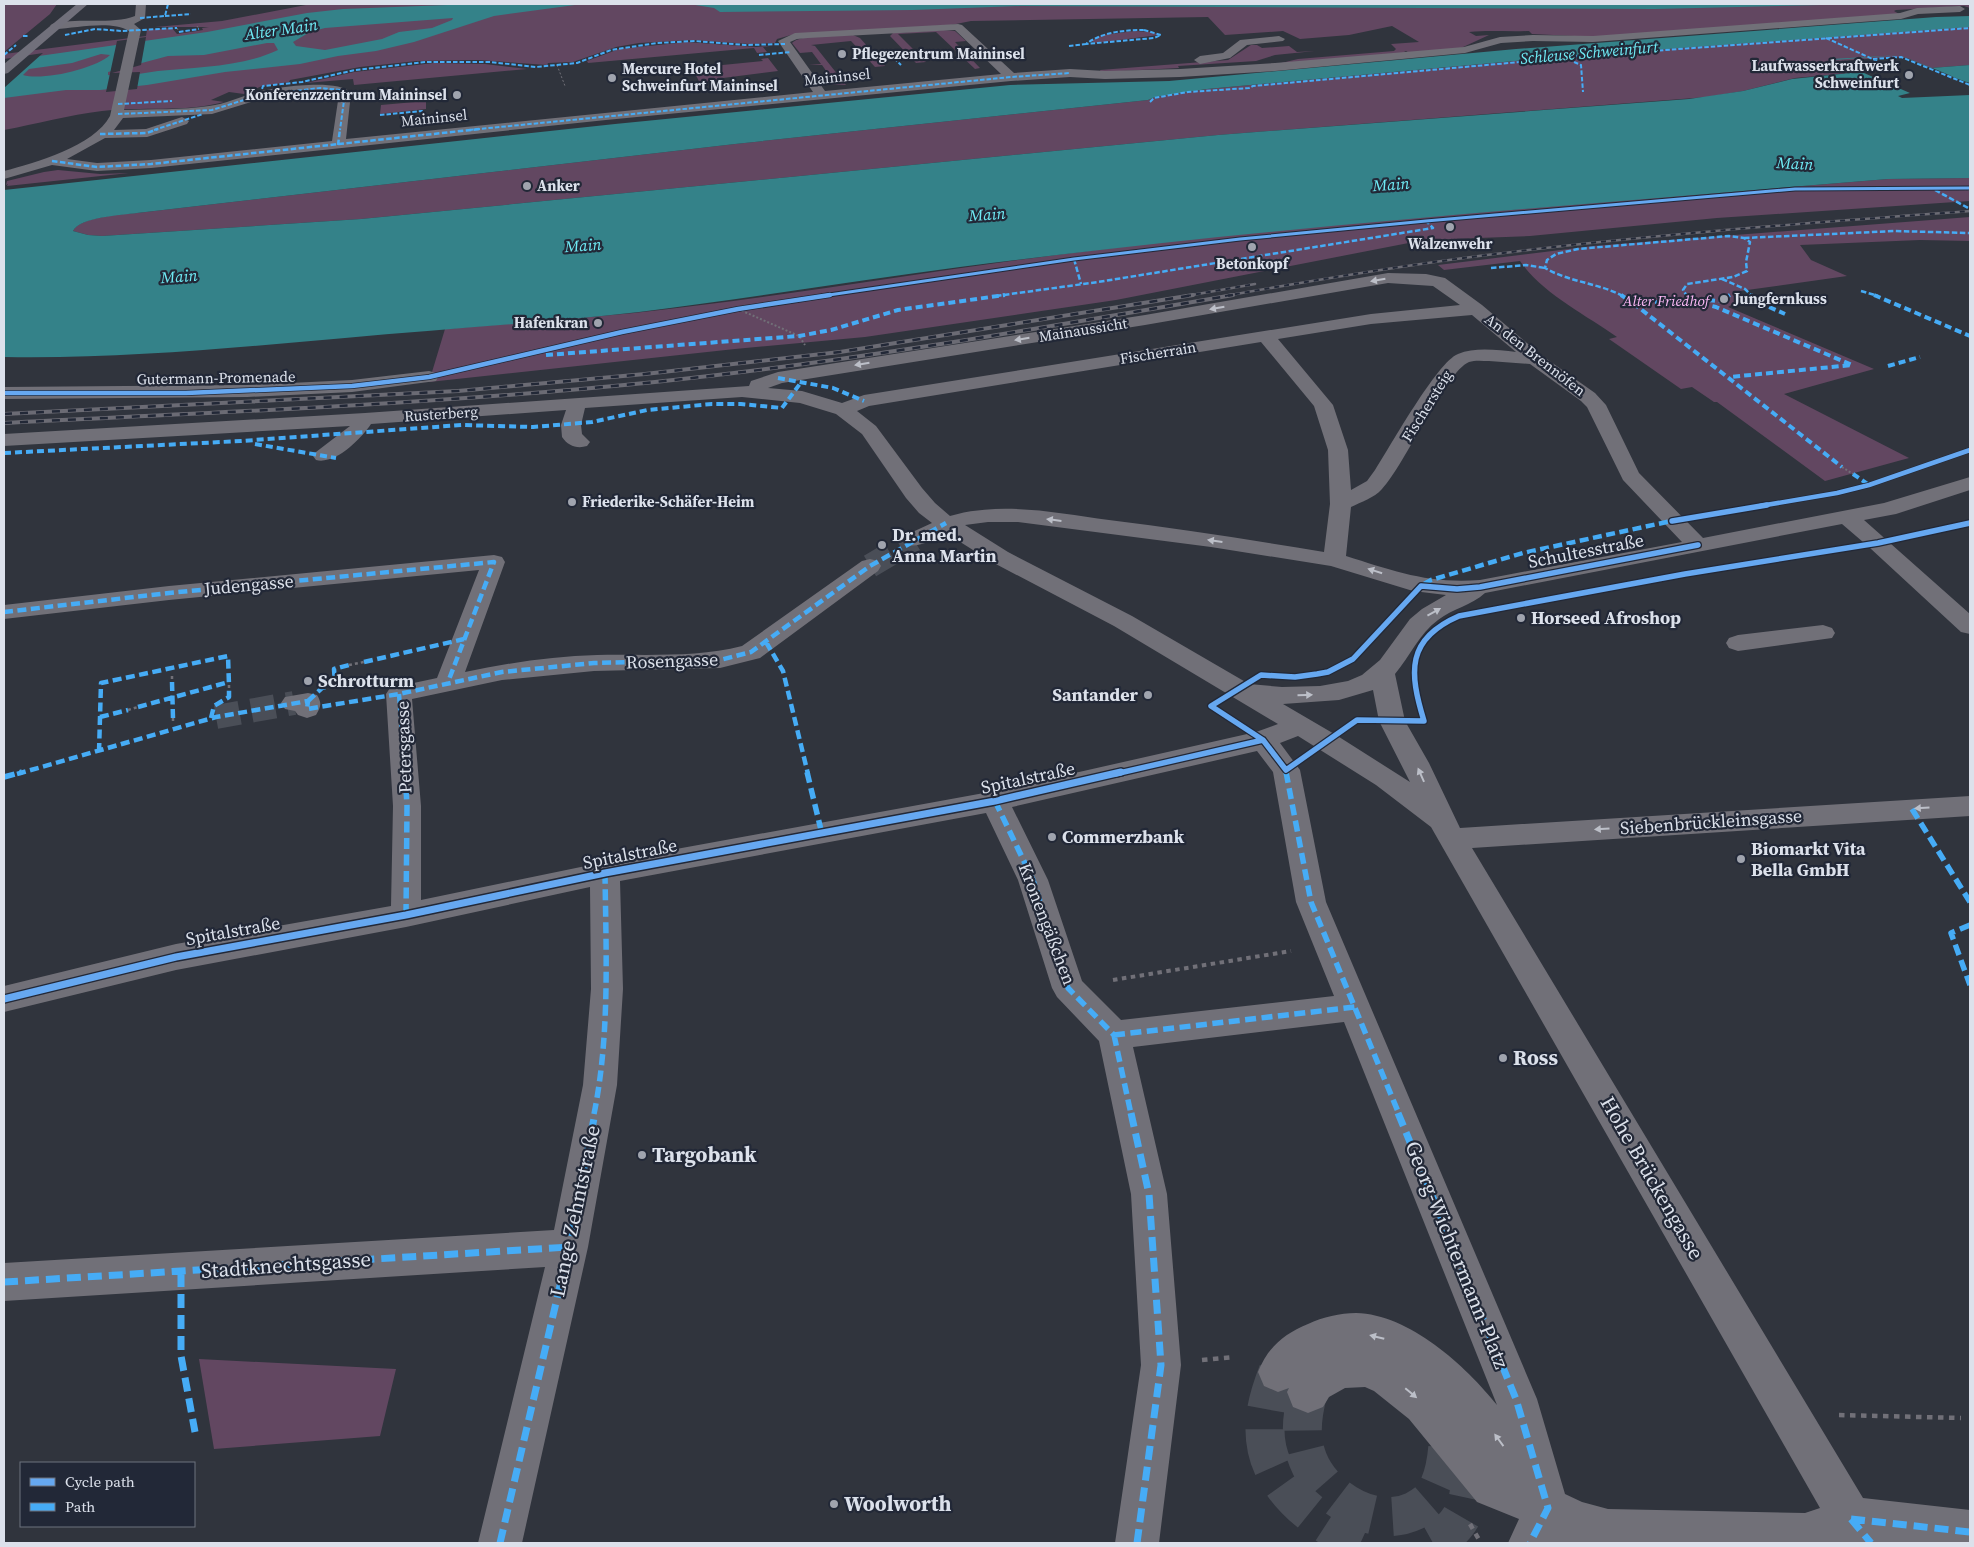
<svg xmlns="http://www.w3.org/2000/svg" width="1974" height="1547" font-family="'Source Serif 4',serif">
<rect width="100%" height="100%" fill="#30343d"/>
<path fill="#624761" d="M 4,4 L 57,4 L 50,14 L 4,52 Z
M 311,4 L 1970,4 L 1970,8 L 1964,6 L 1896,10 L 1894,11 L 1899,14 L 1595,37 L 1532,34 L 1529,31 C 1508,32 1490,30 1469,32 L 1476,36 L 1489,35 L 1461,48 L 1411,54 L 1406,51 L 1404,52 L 1407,54 L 1273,65 L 1298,59 L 1394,51 L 1396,49 L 1391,44 L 1419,42 L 1392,26 L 1349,35 L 1300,39 L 1283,31 L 1225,35 L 1208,17 L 971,21 L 951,25 L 791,35 L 777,39 L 775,43 L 750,44 L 693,40 L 639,43 L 616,47 L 573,62 L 548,63 L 547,65 L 478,60 L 417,61 L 360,67 L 290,80 L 289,82 L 262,86 L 244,94 L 229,92 L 211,100 L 224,102 C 184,113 142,106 102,111 C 69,115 36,124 4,130 L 4,54 L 146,36 L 147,30 L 172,28 L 177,34 L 203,30 L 202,28 L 209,27 L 155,27 L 222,21 Z
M 1957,26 L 1970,27 L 1970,65 L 1931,68 L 1907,58 L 1894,57 L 1839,61 L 1861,72 L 1795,78 L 1743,91 L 1707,97 L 1218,135 L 361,219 L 102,236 L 88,235 L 73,231 C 79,217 122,214 137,213 L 735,144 L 1148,100 L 1155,97 L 1207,89 L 1525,60 Z
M 943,30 L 955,31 L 966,41 L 955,42 L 980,68 L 975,69 L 936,32 L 898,34 L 926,62 L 916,63 L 890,36 L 893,33 Z
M 1135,31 L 1152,32 L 1159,35 L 1096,43 L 1091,41 L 1102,35 Z
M 853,35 L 860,38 L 885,66 L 875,67 L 851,41 L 811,45 L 815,46 L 846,85 L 824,84 L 817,77 L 829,75 L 822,65 L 809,65 L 821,64 L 812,52 L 800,53 L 792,43 C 800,34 839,36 853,35 Z
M 687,42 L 756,47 L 776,45 L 763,47 L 767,52 L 757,53 L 754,48 L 588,63 L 587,61 L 619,49 Z
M 1251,45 L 1257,45 L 1262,48 L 1289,46 L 1297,52 L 1315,51 L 1275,55 L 1256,61 L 1178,66 L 1179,68 L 1101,72 L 1100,70 L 1228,60 Z
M 768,58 L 778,71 L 723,78 L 724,80 L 700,83 L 692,68 L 763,61 L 761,59 Z
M 434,63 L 485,64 L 527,69 L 354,85 L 353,79 L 306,83 L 354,72 Z
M 426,101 L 426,109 L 380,114 L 381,105 Z
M 58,170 L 100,174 L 129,173 L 7,186 L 8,184 L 6,185 L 7,181 L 44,172 Z
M 1970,178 L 1970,201 L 1717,218 L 1530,236 L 1424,240 L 1116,300 L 865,337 L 735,349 L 429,382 L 445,329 C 508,324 571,319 634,313 C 808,294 980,262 1154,243 C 1398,217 1643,199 1888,179 Z
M 1970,217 L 1970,241 L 1920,240 L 1800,245 L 1811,260 L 1847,276 L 1740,291 L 1744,297 L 1728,307 L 1874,369 L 1784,394 L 1909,458 L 1825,481 L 1717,402 L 1714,402 L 1692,387 L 1681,389 L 1609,339 L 1617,337 C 1585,314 1543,294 1520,261 L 1444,270 L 1438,265 L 1593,246 Z
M 199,1359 L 396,1369 L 380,1436 L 214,1449 Z"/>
<path fill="#348289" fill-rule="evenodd" d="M 473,4 L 621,4 L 575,5 L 494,16 L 414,42 L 376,51 L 338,56 L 300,64 L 225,72 L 147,85 L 100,90 L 66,90 L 4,98 L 4,61 L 207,32 L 307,13 L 343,9 ZM 453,18 L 452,20 L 432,28 L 399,32 L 382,39 L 325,50 L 296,46 L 293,42 L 310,32 L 325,28 ZM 267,43 L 274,43 L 278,50 C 242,67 196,67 158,71 C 141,73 125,78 108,75 L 108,72 L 168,56 L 204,55 ZM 101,54 L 110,55 C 95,69 42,81 23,75 L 29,69 L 72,63 Z
M 689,4 L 825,5 L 1863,4 L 1655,9 L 1020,6 L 913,10 L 720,12 L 714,8 Z
M 1970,16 L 1970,27 L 1571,56 L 1207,89 L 1155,97 L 1148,100 L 735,144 L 137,213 C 122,215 80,217 73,231 L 88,235 L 102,236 L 361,219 L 1218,135 L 1689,99 L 1743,91 L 1792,79 L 1860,72 L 1832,59 L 1900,55 L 1931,68 L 1970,65 L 1970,83 C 1959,80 1952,76 1942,72 L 1900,55 L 1834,60 L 1910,93 L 1898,96 L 1902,98 L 1970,95 L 1970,178 L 1888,179 C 1578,205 1268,227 960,267 C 853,281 746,299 639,312 C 542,323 443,329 345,338 C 232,348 118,359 4,357 L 4,190 L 615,124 L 1010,85 L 1169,81 L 1516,49 L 1936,17 Z"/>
<path fill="#30343d" d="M 146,37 L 141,65 L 112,73 L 140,72 L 137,89 L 106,92 L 117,41 Z
M 43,53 L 4,88 L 4,59 Z"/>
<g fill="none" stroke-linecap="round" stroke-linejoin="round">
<path stroke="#4a4e57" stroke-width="24" stroke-dasharray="24 12" stroke-linecap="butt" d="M 870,566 L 914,540
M 216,717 L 294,703"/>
<path stroke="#4a4e57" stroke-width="39" stroke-dasharray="39 20" stroke-linecap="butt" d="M 1278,1372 C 1271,1390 1265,1409 1265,1428 C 1264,1485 1315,1522 1361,1543
M 1308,1392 C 1302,1415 1299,1437 1308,1460 C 1323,1498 1374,1530 1414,1511 C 1422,1507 1430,1502 1435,1494 C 1447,1474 1448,1449 1449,1427
M 1433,1543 C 1469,1523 1474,1493 1468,1455"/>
<path stroke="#717078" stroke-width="1" stroke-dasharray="2 2" stroke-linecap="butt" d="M 197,26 L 199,29
M 177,28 L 179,32
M 557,65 L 565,86"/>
<path stroke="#717078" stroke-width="2" stroke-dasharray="2 2" stroke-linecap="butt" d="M 1964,189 L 1970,190
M 1697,300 L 1708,300
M 738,309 L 799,336 L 805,345
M 1842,467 L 1853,474"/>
<path stroke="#717078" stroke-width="2.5" stroke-dasharray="3 3" stroke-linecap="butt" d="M 349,665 L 364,662
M 172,676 L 172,682
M 229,685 L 229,690
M 128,710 L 138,707
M 173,718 L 173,724"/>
<path stroke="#717078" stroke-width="4" stroke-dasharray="4.5 4.5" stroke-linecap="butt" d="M 1113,980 L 1291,951"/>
<path stroke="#717078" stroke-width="4.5" stroke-dasharray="5.5 5.5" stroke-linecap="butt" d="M 1202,1360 L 1234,1357
M 1839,1415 L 1961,1418
M 1470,1524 L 1481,1543"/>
<path fill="#717078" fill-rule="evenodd" d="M 136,4 L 146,4 L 145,18 L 134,24 L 141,30 L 124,110 C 152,109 182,110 209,106 C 226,104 242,96 258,92 C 276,87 339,78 351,93 L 346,139 L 813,92 L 778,41 L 795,33 L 958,24 L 962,25 L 1014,73 L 1070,69 L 1105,71 L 1180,69 L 1275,63 L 1464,47 L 1500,37 L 1533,35 L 1593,36 L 1900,13 L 1917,8 L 1960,6 L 1965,9 L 1960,12 L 1918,14 L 1901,19 L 1593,42 L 1533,41 L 1501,43 L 1465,53 L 1275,71 L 1180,77 L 1105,79 L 1070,77 L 1011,81 L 606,120 L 151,168 L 97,171 L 52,165 L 4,179 L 4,171 C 35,163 94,146 110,116 L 129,31 C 112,20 76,28 56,29 L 52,28 L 50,26 L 52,24 C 78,17 112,25 135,16 ZM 955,30 L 1001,74 L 825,91 L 790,42 L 797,39 L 808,38 ZM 320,92 L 339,94 L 332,141 L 151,160 L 97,163 L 67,159 L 105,138 L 147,137 L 187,124 L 189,121 L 182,117 L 146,129 L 114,130 L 123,118 L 212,114 L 261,99 Z
M 1279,36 L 1285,39 L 1283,41 L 1247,45 L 1230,58 L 1200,64 L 1194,60 L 1200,56 L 1223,53 L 1240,40 Z
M 1388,273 L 1426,274 L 1445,278 L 1482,305 L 1541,355 L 1595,393 L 1606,405 L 1639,473 L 1703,538 L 1884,503 L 1970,477 L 1970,490 L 1896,514 L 1864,520 L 1970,614 L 1970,634 L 1961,632 L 1870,548 L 1842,524 L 1485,593 C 1472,605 1452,609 1438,620 C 1419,634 1410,656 1395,674 L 1405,721 L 1429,763 L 1460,828 L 1970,796 L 1970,816 L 1472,848 L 1863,1498 L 1970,1510 L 1970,1543 L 1508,1543 L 1519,1519 L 1477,1502 L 1409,1419 L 1374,1391 L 1365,1387 L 1345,1388 L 1329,1397 L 1323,1407 L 1308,1413 L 1293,1407 L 1287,1392 L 1289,1388 L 1278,1392 L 1264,1386 L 1258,1372 C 1268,1347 1284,1334 1308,1324 C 1323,1317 1340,1313 1356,1313 C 1409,1314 1466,1366 1497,1405 L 1344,1022 L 1133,1047 L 1167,1194 L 1181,1365 L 1159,1543 L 1115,1543 L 1141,1365 L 1131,1194 L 1099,1041 L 1057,997 L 1052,988 L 1018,880 L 986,813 L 620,881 L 623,989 L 617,1085 L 588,1247 L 522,1543 L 478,1543 L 545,1267 L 4,1301 L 4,1263 L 554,1230 L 583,1085 L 591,989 L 590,887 L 406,927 L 176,970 L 4,1012 L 4,986 L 176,944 L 391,906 L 393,806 L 386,694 L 390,688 L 437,678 L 479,570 L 169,600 L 4,619 L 4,605 L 169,586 L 494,555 L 502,557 L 505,562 L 465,672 C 508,663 553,656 597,655 C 645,654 696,658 742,646 L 862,561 L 870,559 L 878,561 L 881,566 L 878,571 L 760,658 L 720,668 L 594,671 L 502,680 L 412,699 L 421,806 L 421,900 L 605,862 L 995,791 L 1256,732 L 1278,724 L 1114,626 L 992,562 L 946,533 C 933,539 921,548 906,545 L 903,540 L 906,535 L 932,523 L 919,513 L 906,498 L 862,434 L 836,414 L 800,403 L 742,397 L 585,408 L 581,425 L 582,434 L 590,442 L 587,446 C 577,449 568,446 562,437 L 561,425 L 566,410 L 371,424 C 361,439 335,465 316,460 L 313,456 L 316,452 L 350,426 L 4,446 L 4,434 L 365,413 L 749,386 L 751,381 L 778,372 L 1145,315 ZM 1388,283 L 1433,286 L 1460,305 L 1371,314 L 864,395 L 842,403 L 802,391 L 768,388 L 782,383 L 1145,325 ZM 1472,315 L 1516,352 C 1497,350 1475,347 1458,354 C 1437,362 1390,447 1375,470 L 1367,481 L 1351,490 L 1348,450 L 1333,405 L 1278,339 L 1371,324 ZM 1261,342 L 1314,406 L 1328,450 L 1330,504 L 1324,552 C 1252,540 1181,529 1109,520 C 1057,513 1002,501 950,516 L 935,503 L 922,488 L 876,426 L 857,411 L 869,406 ZM 1489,361 L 1530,364 L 1581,401 L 1587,407 L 1623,480 L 1682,542 L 1480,580 C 1428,584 1394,571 1346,556 L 1351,507 C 1361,502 1374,498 1382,489 C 1405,465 1445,372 1469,362 C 1475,360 1483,361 1489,361 ZM 988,522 L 1018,522 L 1211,547 L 1331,566 L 1413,591 L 1446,595 L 1422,609 L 1410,619 L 1380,660 L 1362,675 L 1348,681 L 1320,686 L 1282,687 L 1249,684 L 1132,616 L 1008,552 L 965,525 ZM 1373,690 L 1379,721 L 1410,782 L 1336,735 L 1283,704 L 1339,700 ZM 1298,736 L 1376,785 L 1431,827 L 1820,1508 L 1805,1513 L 1608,1509 L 1582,1502 L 1565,1494 L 1537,1399 L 1326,902 L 1300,770 L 1280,743 ZM 1257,751 L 1273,772 L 1296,902 L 1334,996 L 1121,1020 L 1082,981 L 1048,880 L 1012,807 Z
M 429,371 L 436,373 L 438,377 L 436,381 L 352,392 L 247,397 L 4,399 L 4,387 L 247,385 L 352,380 Z
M 1823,625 L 1832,628 L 1835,633 L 1832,638 L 1738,651 L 1729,648 L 1726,643 L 1729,638 L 1738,635 Z
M 308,693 L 317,695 C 322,703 321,707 316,715 L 307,718 L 298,715 L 295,711 L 285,709 L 281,703 L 285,697 Z"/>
<path fill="#71707b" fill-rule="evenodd" d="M 77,4 L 88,4 L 8,73 L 4,74 L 4,64 Z"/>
<defs>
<path id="rail-far1" d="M 1186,296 L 1255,284
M 1225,296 C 1315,280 1405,265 1495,254 C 1653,234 1811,223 1970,211"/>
<path id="rail" d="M 4,414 L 458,391 L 645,374 L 840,352 L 1193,295
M 4,423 C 221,412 439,404 655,382 C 849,362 1041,328 1233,295"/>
</defs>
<use href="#rail-far1" stroke="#6b6b74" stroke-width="2.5"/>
<use href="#rail" stroke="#6b6b74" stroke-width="4"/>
<use href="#rail-far1" stroke="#222837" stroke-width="2" stroke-dasharray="5" stroke-linecap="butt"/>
<use href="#rail" stroke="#222837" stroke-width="2.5" stroke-dasharray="8" stroke-linecap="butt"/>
<path stroke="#46acf6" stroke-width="2" stroke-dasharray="4.5 2" stroke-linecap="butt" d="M 165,16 L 191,14
M 140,18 L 165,16 L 168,4
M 1144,30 L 1161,35 L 1154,38 L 1086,44 C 1102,32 1124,30 1144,30 Z
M 179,32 L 199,29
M 65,35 L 95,29 L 122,31 L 177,28
M 23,36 L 28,36
M 1826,38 L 1877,61
M 1069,46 L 1086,44
M 4,55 L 16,45
M 759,55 L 791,52
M 894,58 L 901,65
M 1873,59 L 1901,57 L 1970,85
M 1574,62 L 1581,65 L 1583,92
M 260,95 L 263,86 L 302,82 L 355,70 L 426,62 L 490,62 L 536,67 L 577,63 L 611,50 L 657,43 L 695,41 L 745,45 L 785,44
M 1150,102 L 1154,98 L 1188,92 L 1249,88 L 1253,86 L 1531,61 L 1540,62 L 1569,57 L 1970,28
M 118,104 L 172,101
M 118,114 L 212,110 L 260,95 L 320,88 L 341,90 L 345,93 L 340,130
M 380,115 L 422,111 L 422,114
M 154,130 L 203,114
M 469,130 L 1011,77 L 1070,73"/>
<path stroke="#46acf6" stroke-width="2.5" stroke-dasharray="5.5 2.5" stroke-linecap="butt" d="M 100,134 L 147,133 L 158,129
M 338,145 L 340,129
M 52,161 L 97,167 L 151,164 L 480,129
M 1935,190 L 1970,209
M 1744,238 L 1894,231 L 1970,233
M 1074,259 L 1081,284
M 1491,268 L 1526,265 L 1545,268
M 1722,279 L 1745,289 L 1752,296
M 1861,291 L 1878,296
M 996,296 L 1098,282 L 1433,228 L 1426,221
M 1623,296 C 1598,283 1569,282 1545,268 L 1547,260 L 1556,254 L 1578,249 L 1729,236 L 1744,238 L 1750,242 L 1746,262 L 1747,271 L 1733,277 L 1687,284 L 1683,290 L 1687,296"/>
<path stroke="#46acf6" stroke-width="4" stroke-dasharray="7 4" stroke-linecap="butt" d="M 1621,295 L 1633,303
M 1751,295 L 1760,303 L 1785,314
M 1874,295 L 1970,336
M 1708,300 L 1719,301 L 1730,295
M 1691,301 L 1716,307 L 1852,365 L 1730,377
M 1633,303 L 1842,467
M 1633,303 L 1691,301 L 1686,295
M 546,355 L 799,336 L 831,330 L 898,310 L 1005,295
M 1888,366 L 1920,357
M 778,378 L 833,388 L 864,401
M 255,444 L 336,458
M 4,453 L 241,441 L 462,425 L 533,427 L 592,422 L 647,410 L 712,404 L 741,404 L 782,408 L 802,381
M 1853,474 L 1869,485"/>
<path stroke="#46acf6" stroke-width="4.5" stroke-dasharray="9 4.5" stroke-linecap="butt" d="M 1424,584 L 1431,580 L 1523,553 L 1676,520
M 4,612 L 169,593 L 494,562 L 448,682
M 766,642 L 783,671 L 808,774
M 364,662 L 464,639
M 172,682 L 173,718
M 399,694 L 405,774
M 308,701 L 322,688 L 335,684 L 334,669 L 349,665
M 138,707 L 229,682
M 100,717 L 128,710
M 211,718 L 214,706 L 229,697 L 229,690
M 99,752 L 101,683 L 228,656 L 229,685
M 1283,766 L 1287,774
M 17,774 L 216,717 L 308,701 L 307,709 L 399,694 L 502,672 L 594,663 L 720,660 L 751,652 L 870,566 L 946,523"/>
<path stroke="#46acf6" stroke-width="5.5" stroke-dasharray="11 5.5" stroke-linecap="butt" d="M 405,772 L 407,806 L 406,915
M 807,772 L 822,834
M 1286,772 L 1311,902 L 1399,1114
M 4,777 L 22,772
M 995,801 L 1033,880 L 1068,988 L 1114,1035
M 1912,809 L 1970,902
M 1970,925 L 1951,933 L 1970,985
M 1114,1035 L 1131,1114
M 1114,1035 L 1355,1007
M 594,1114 C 610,1035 606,954 605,873"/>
<path stroke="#46acf6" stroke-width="7" stroke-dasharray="14 7" stroke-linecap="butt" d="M 1131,1113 L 1149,1194 L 1161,1365 L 1137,1543
M 1398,1113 L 1516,1399 L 1548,1508 L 1530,1543
M 181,1273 L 181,1356 L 195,1432
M 4,1282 L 569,1247
M 1851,1519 L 1970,1532
M 1851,1519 L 1871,1543
M 500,1543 L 569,1247 L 595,1113"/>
<defs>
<path id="cycleway-far3" d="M 822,296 L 1074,259 L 1240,239 L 1426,221 L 1795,189 L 1970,188"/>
<path id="cycleway-far2" d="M 4,393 L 186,393 L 352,386 L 429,377 L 622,332 L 738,309 L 830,295
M 1760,506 L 1837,493 L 1869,485 L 1970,450"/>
<path id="cycleway-far1" d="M 1672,521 L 1767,505
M 1698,545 L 1480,587 L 1457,589 L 1421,586 L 1353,659 L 1328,672 L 1317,674 L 1295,677 L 1261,675 L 1211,706 L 1263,740 L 1286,770 L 1357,720 L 1424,721 C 1409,672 1406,639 1459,616 L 1685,574 L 1878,543 L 1970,523
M 1115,774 L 1263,740"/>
<path id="cycleway" d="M 4,999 L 176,957 L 406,915 L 605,873 L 995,801 L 1121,772"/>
</defs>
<use href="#cycleway-far3" stroke="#222837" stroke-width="5"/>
<use href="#cycleway-far2" stroke="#222837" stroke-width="6"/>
<use href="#cycleway-far1" stroke="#222837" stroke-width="8"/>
<use href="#cycleway" stroke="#222837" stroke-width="10"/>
<use href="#cycleway-far3" stroke="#66a8f1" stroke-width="3"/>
<use href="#cycleway-far2" stroke="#66a8f1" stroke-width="4.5"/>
<use href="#cycleway-far1" stroke="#66a8f1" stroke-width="5.5"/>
<use href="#cycleway" stroke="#66a8f1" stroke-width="7"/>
</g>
<defs><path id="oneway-solid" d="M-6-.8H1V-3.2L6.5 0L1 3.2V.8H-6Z" transform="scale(1.25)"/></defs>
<g fill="#bcbfc8">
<use href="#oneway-solid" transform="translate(1378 280) rotate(170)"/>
<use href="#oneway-solid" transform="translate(1217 308) rotate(170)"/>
<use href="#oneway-solid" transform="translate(1022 339) rotate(171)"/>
<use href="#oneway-solid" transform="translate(862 364) rotate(171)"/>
<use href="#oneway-solid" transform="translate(1054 520) rotate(-173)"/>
<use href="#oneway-solid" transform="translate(1215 541) rotate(-172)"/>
<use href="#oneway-solid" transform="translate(1375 571) rotate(-162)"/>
<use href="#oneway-solid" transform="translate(1434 612) rotate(-29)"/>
<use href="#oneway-solid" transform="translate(1305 695) rotate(-2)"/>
<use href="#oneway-solid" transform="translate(1421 775) rotate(-114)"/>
<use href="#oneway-solid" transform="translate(1922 808) rotate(177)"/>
<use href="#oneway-solid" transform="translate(1602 829) rotate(176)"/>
<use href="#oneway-solid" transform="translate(1377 1337) rotate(-166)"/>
<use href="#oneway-solid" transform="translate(1411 1393) rotate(40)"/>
<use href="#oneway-solid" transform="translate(1499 1440) rotate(-126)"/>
</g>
<g fill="#a0a4ae" stroke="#222837" stroke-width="2">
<circle cx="842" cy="54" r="5"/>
<circle cx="1909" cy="75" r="5"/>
<circle cx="612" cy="78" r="5"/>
<circle cx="457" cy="95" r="5"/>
<circle cx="527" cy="186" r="5"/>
<circle cx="1450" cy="227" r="5"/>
<circle cx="1252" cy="247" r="5"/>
<circle cx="1724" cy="299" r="5"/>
<circle cx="598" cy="323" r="5"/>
<circle cx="572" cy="502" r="5"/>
<circle cx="882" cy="545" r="5"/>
<circle cx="1521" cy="618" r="5"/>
<circle cx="308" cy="681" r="5"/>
<circle cx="1148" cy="695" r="5"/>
<circle cx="1052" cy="837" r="5"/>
<circle cx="1741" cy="859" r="5"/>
<circle cx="1503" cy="1058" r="5"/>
<circle cx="642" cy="1155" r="5"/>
<circle cx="834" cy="1504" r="5"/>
</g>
<g text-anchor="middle" stroke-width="4.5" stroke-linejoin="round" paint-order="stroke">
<g font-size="15" font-weight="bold" fill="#dce1eb" stroke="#222837" text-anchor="start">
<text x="852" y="59">Pflegezentrum Maininsel</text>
<text x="1899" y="71" text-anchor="end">Laufwasserkraftwerk<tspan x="1899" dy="17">Schweinfurt</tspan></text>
<text x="622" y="74">Mercure Hotel<tspan x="622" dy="17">Schweinfurt Maininsel</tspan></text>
<text x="447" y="100" text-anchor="end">Konferenzzentrum Maininsel</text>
<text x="537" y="191">Anker</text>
<text x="1450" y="249" text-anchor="middle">Walzenwehr</text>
<text x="1252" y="269" text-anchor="middle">Betonkopf</text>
<text x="1734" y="304">Jungfernkuss</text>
<text x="588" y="328" text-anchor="end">Hafenkran</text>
<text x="582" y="507">Friederike-Schäfer-Heim</text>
</g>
<g font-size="15" fill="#dce1eb" stroke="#222837">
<text transform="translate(837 77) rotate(-6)" y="5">Maininsel</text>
<text transform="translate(434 118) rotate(-6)" y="5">Maininsel</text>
<text transform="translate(1083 330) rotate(-9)" y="5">Mainaussicht</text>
<text transform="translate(1158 353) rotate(-9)" y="5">Fischerrain</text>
<text transform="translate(1535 355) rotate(38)" y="5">An den Brennöfen</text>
<text transform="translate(216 378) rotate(-1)" y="5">Gutermann-Promenade</text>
<text transform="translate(1427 406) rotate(-58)" y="5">Fischersteig</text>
<text transform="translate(441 414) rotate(-4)" y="5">Rusterberg</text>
</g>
<g font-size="15" font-style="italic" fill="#fdb9f7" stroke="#222837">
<text x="1666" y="306">Alter Friedhof</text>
</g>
<g font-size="16" font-style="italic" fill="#6febf5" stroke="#222837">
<text transform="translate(281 29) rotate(-8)" y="6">Alter Main</text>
<text transform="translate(1589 52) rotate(-5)" y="6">Schleuse Schweinfurt</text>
<text transform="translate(1795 163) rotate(3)" y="6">Main</text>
<text transform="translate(1391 184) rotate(-4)" y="6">Main</text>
<text transform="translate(987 214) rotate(-4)" y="6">Main</text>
<text transform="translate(583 245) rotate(-4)" y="6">Main</text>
<text transform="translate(179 276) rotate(-4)" y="6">Main</text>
</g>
<g font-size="18" font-weight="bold" fill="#dce1eb" stroke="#222837" text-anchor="start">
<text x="892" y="541">Dr. med.<tspan x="892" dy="21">Anna Martin</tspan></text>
<text x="1531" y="624">Horseed Afroshop</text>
<text x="318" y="687">Schrotturm</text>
<text x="1138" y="701" text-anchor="end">Santander</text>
<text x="1062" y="843">Commerzbank</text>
<text x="1751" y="855">Biomarkt Vita<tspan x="1751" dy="21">Bella GmbH</tspan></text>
</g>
<g font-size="18" fill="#dce1eb" stroke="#222837">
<text transform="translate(1586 551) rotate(-11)" y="6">Schultesstraße</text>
<text transform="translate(249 585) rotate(-5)" y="6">Judengasse</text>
<text transform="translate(672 661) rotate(-2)" y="6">Rosengasse</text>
<text transform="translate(404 747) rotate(-92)" y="6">Petersgasse</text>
<text transform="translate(1028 778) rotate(-12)" y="6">Spitalstraße</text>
<text transform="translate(1711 822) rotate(-4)" y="6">Siebenbrückleinsgasse</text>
<text transform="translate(630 854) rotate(-11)" y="6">Spitalstraße</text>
<text transform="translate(1047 924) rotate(69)" y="6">Kronengäßchen</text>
<text transform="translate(233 931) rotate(-10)" y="6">Spitalstraße</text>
</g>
<g font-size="21" font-weight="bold" fill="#dce1eb" stroke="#222837" text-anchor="start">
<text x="1513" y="1065">Ross</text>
<text x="652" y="1162">Targobank</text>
<text x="844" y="1511">Woolworth</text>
</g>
<g font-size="21" fill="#dce1eb" stroke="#222837">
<text transform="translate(1652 1178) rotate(60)" y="7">Hohe Brückengasse</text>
<text transform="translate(575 1211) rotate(-78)" y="7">Lange Zehntstraße</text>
<text transform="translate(1457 1255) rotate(68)" y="7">Georg-Wichtermann-Platz</text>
<text transform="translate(286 1265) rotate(-4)" y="7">Stadtknechtsgasse</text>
</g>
</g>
<rect width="1974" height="1547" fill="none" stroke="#dce1eb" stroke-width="10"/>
<rect x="20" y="1462" width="175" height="65" fill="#222837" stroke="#6c727f"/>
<rect x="30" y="1478" width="25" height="8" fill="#66a8f1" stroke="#6c727f"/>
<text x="65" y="1487" font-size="15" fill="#dce1eb">Cycle path</text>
<rect x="30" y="1503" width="25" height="8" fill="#46acf6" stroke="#6c727f"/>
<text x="65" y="1512" font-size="15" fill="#dce1eb">Path</text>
</svg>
